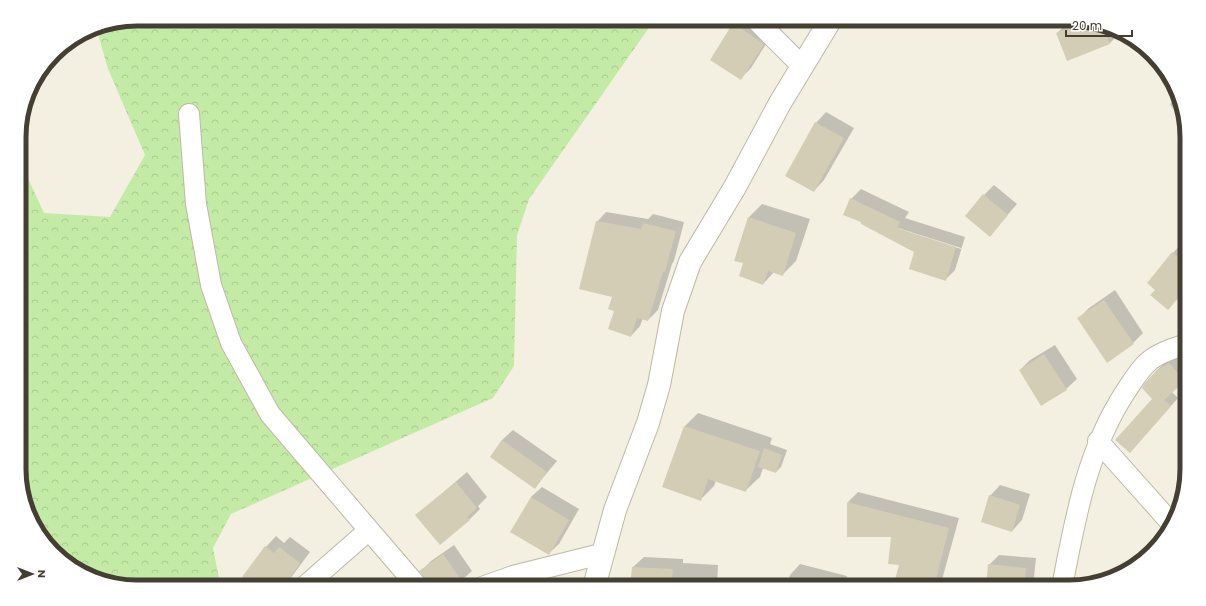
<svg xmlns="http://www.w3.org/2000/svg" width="1206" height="606" font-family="Poppins,sans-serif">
<defs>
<pattern id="forest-crowns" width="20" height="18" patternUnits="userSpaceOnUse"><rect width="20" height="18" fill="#c3eba6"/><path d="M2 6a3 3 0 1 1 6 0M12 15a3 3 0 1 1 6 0" fill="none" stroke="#a9cb8f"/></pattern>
</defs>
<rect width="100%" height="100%" fill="#f3f0e1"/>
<path fill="url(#forest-crowns)" d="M 137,19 L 655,19 L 529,199 L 517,235 L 514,366 L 493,398 L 231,514 L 213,548 L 220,583 L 224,587 L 137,587 L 85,575 L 43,541 L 20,485 L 19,159 L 44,213 L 110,217 L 145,155 L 108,69 L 96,27 Z"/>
<path fill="#0003" fill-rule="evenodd" d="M 738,19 L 753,19 L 773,33 L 751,68 L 741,78 L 711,60 Z
M 1074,20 L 1119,30 L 1120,33 L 1109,44 L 1057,33 L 1068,23 Z
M 1176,98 L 1183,115 L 1179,118 L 1170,104 Z
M 826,112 L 854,128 L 824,180 L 814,191 L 816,123 Z
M 994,185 L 1017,204 L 990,235 L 984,195 Z
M 861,189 L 909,212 L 905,218 L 965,237 L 955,270 L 945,280 L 915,251 L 851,199 ZM 898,228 L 961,248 L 961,249 L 901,231 Z
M 762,204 L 810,219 L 796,261 L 782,275 L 774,272 L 763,284 L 744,263 L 748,218 Z
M 606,212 L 648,219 L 653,214 L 684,222 L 674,261 L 672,264 L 658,310 L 648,320 L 643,318 L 640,326 L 631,336 L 615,310 L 597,222 Z
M 1183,242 L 1186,245 L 1186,289 L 1168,309 L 1156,290 L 1173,253 Z
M 1115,290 L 1143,333 L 1133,343 L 1078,319 L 1089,308 Z
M 1055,345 L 1077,379 L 1066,389 L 1020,370 L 1030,360 Z
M 1177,355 L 1187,365 L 1187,378 L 1172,392 L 1178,398 L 1130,452 L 1153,399 L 1156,371 L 1165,363 Z
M 698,413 L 772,438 L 770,444 L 787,450 L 781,467 L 776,472 L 763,468 L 760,477 L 746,490 L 716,480 L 714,486 L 700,500 L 663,486 L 685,426 Z
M 513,430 L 557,461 L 535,487 L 491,456 L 502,440 Z
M 467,472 L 487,497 L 478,506 L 480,509 L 470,519 L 440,543 L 417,515 Z
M 1000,485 L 1030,494 L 1022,520 L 1012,531 L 990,496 Z
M 542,487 L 579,509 L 559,544 L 548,554 L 531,497 Z
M 858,492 L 959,518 L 940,587 L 894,587 L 901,564 L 893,536 L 848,502 Z
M 276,536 L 284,543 L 290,537 L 310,552 L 284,587 L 256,587 L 266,547 Z
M 454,545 L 472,571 L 454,587 L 421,571 L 431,561 Z
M 999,555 L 1036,558 L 1033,587 L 987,587 L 989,565 Z
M 644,557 L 683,559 L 683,563 L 718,565 L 717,587 L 631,587 L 633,567 Z
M 800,564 L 847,576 L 844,587 L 787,587 L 790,575 Z
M 529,580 L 556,587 L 521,587 Z"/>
<path fill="#d4cdb6" d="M 1083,22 L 1103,27 L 1110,44 L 1067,61 L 1056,33 Z
M 733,23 L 764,44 L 741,80 L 710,60 Z
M 815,122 L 844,138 L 814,192 L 785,176 Z
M 983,194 L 1008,215 L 990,237 L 965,216 Z
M 850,198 L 900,222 L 897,228 L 956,247 L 946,281 L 909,269 L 914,252 L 861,224 L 861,222 L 843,215 Z
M 748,217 L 796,233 L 783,276 L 768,271 L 763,285 L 739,276 L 743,263 L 734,261 Z
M 596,221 L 641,229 L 643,223 L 676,231 L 665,272 L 663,272 L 648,321 L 637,318 L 631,337 L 608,329 L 614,311 L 608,309 L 612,297 L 579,289 Z
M 1172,252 L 1186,264 L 1186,289 L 1168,310 L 1150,295 L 1155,290 L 1147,283 Z
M 1104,300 L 1134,344 L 1107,363 L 1077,318 Z
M 1044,354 L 1067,390 L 1041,406 L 1019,370 Z
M 1169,363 L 1185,381 L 1164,400 L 1171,406 L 1130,453 L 1115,440 L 1152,399 L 1142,388 L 1145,383 L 1156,371 Z
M 684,426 L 760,451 L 746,492 L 708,479 L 701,501 L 662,487 Z
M 502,440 L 547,472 L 535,489 L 490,457 Z
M 764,448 L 782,455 L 776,473 L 758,467 Z
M 456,482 L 477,508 L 467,517 L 470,520 L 440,545 L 415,515 Z
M 989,495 L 1020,505 L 1012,532 L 981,522 Z
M 531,497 L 569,520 L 549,555 L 510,532 Z
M 847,502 L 949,528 L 934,587 L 893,587 L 899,565 L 888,564 L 891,537 L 847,537 Z
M 265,546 L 274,553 L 279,547 L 300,563 L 283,587 L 254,587 L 242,577 Z
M 443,554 L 466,587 L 429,587 L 427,580 L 419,571 Z
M 988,564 L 1026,568 L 1024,587 L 986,587 Z
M 632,567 L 673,569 L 671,587 L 630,587 Z"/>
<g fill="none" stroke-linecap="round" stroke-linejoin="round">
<defs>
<path id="minor" d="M 755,19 L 802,66
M 189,114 L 196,204 L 211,285 L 231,343 L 270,414 L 369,530
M 1098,441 L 1172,524
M 304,587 L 369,530 L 418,587
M 482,587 L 513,576 L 601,554
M 1062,587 C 1075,519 1087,450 1126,391 C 1132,382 1139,370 1148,362 C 1158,353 1174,348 1187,344"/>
<path id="tertiary" d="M 594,587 L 615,510 L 648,423 L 659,385 L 673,311 L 690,262 L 735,187 L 780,103 L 831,19"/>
</defs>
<use href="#minor" stroke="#beb9a4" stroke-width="22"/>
<use href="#tertiary" stroke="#beb9a4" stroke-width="24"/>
<use href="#minor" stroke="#fff" stroke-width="20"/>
<use href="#tertiary" stroke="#fff" stroke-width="22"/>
</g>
<path d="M0 0H1206V606H0ZM137 26H1069A111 111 0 0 1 1180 137V469A111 111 0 0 1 1069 580H137A111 111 0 0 1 26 469V137A111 111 0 0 1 137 26Z" fill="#fff" fill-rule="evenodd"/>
<path fill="none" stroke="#443f32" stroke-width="5" d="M137 26H1069A111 111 0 0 1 1180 137V469A111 111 0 0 1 1069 580H137A111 111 0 0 1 26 469V137A111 111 0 0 1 137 26Z"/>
<g transform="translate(32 574) rotate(90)" stroke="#ffffff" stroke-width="3" paint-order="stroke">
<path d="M0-3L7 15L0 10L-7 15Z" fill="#443f32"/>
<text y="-6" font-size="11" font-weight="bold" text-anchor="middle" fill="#443f32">N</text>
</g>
<path d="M1066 30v6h66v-6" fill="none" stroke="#443f32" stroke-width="2"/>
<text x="1072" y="30" font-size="12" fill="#443f32" stroke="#ffffff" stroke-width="3" paint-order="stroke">20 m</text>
</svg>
